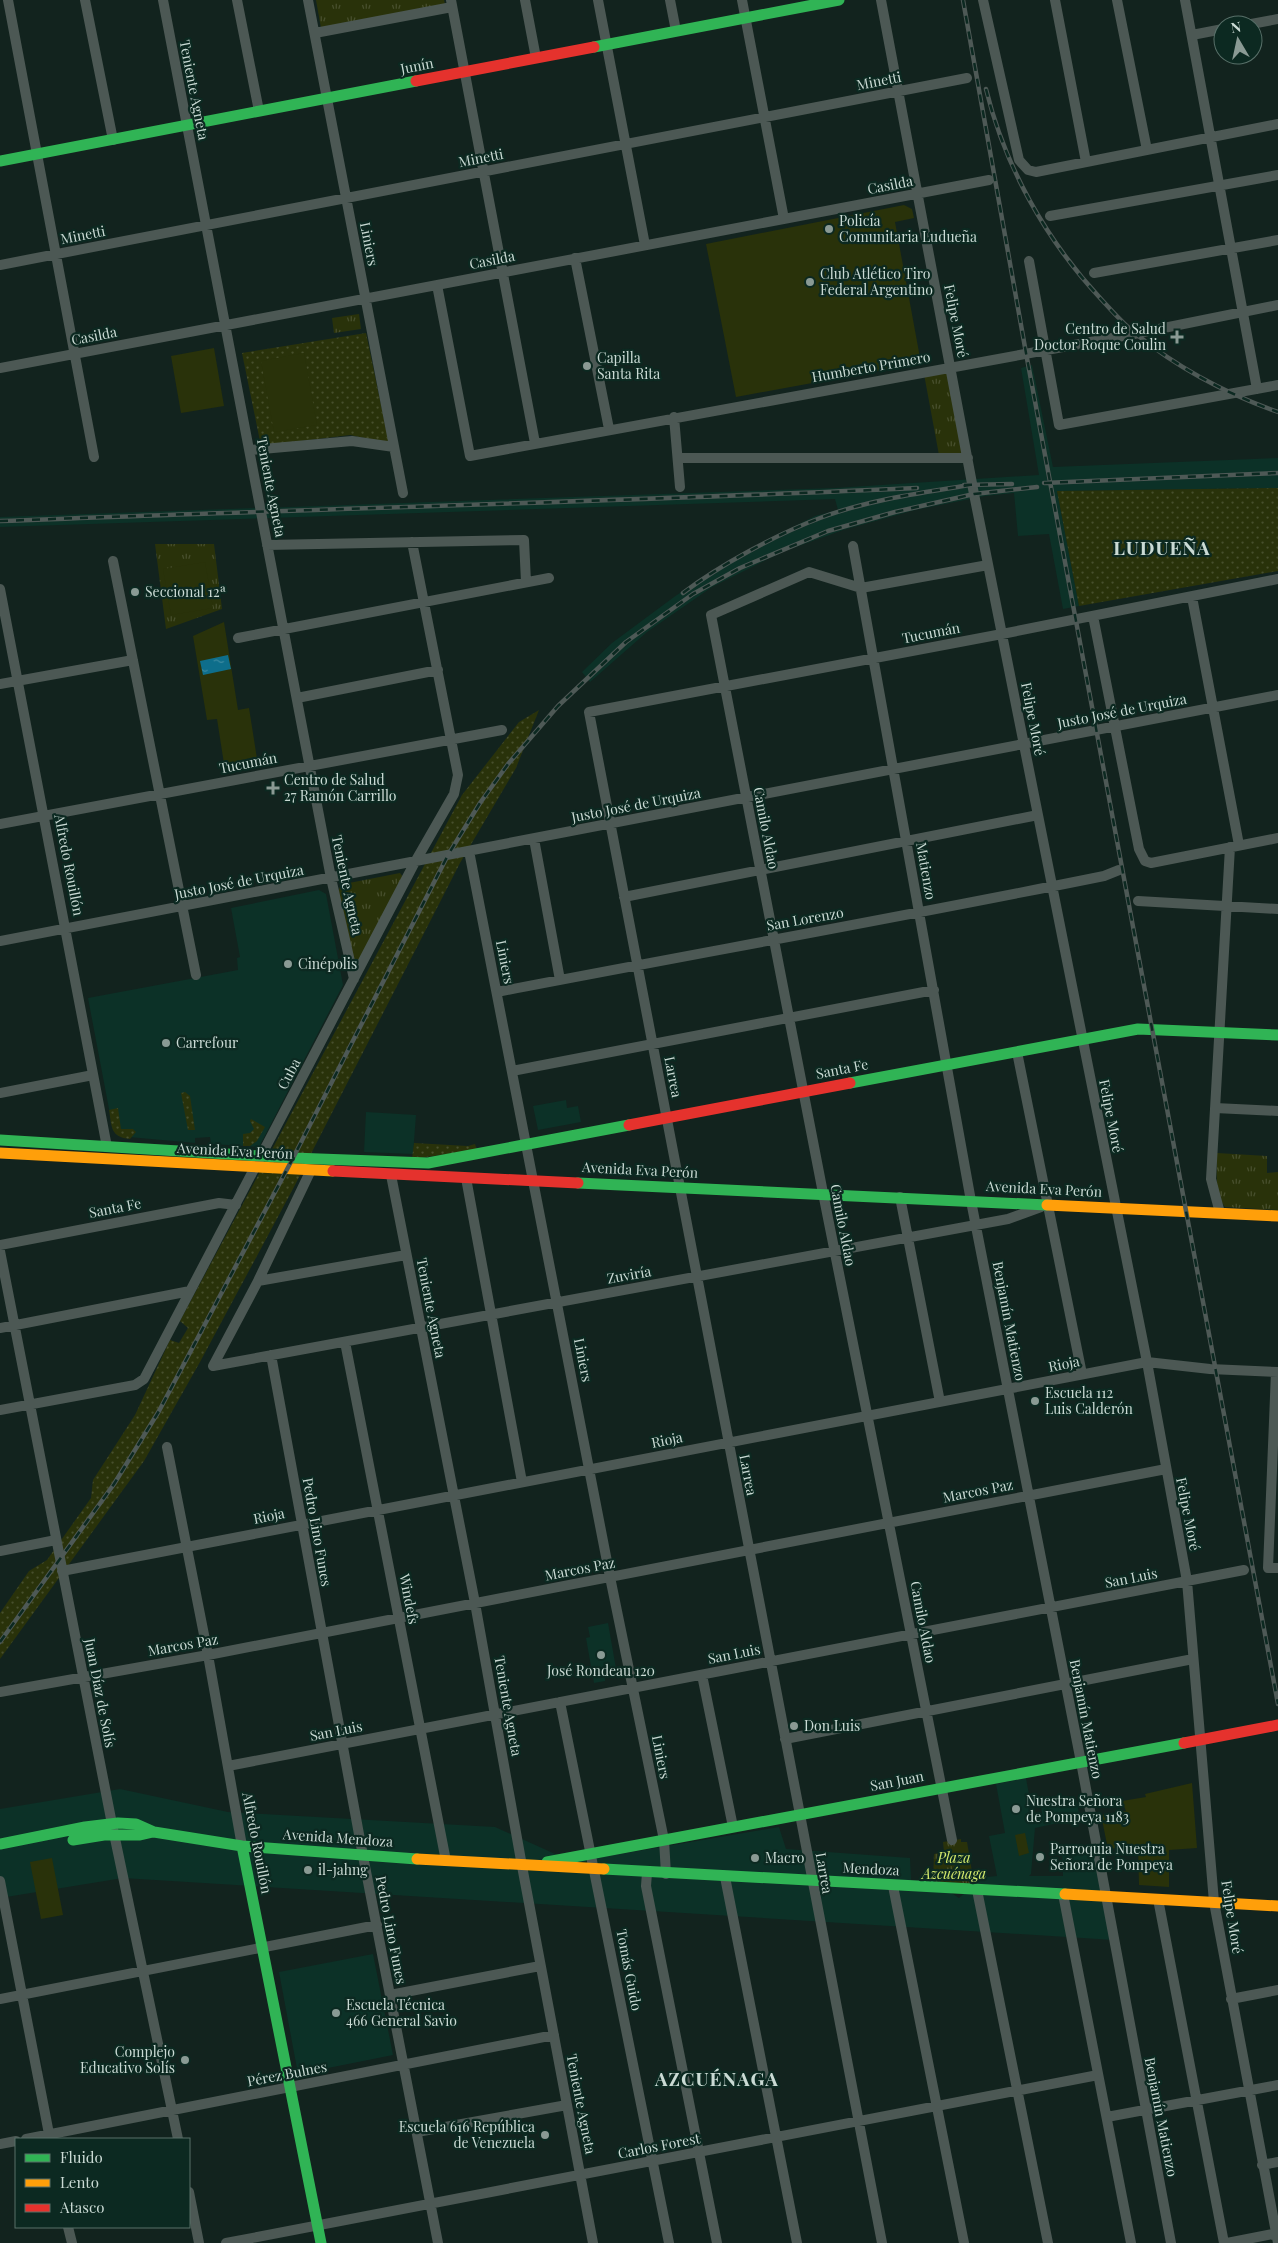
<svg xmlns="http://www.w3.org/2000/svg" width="1278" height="2243" font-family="'Playfair Display',serif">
<defs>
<pattern id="grass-dots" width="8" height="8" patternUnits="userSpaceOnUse" patternTransform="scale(1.25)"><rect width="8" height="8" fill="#29320a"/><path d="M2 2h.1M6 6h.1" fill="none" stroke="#474f2d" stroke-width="1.8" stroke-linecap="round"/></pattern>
<pattern id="park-tufts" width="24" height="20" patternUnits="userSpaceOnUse" patternTransform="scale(1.25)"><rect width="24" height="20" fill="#29320a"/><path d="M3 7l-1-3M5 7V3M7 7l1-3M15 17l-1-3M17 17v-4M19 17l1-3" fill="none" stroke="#474f2d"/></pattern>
<pattern id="water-ripples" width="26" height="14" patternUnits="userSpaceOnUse" patternTransform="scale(1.25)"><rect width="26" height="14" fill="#0e6e8b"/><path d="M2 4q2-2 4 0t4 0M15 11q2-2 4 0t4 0" fill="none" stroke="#3b89a0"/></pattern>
</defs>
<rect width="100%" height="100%" fill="#12231e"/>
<path fill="#0c3127" d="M 1032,365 L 1053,467 L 1278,458 L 1278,488 L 1057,491 L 1079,606 L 1063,609 L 1049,534 L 1018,536 L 1014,493 L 985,496 L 915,510 L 843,530 L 782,552 L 712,587 L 647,632 L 590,682 L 582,672 L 612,643 L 674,597 L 717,568 L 759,544 L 815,516 L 838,510 L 835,499 L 0,527 L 0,517 L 835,488 L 1039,475 L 1021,368 Z
M 319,890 L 326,894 L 343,985 L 259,1147 L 211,1144 L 210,1137 L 195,1138 L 195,1143 L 118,1136 L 113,1130 L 88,998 L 238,970 L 237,958 L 240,957 L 231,908 Z
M 566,1100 L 567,1108 L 578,1106 L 581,1122 L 538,1130 L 533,1106 Z
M 366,1112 L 416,1115 L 413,1154 L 364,1152 Z
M 608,1623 L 617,1674 L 605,1676 L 605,1681 L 594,1683 L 586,1638 L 590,1637 L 588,1627 Z
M 1026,1778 L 1033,1817 L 1042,1815 L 1041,1805 L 1076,1799 L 1080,1818 L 1035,1828 L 1031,1874 L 1029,1876 L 1063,1876 L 1062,1848 L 1097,1848 L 1114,1940 L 123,1878 L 0,1898 L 0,1809 L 120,1789 L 228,1812 L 495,1827 L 573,1862 L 779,1827 L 786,1849 L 910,1858 L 911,1880 L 933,1881 L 959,1898 L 974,1884 L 987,1877 L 997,1876 L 989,1836 L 1005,1833 L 996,1784 Z
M 373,1954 L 393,2055 L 298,2074 L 279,1972 Z"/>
<path fill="url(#grass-dots)" d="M 366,333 L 389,443 L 350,435 L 261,446 L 242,353 Z
M 1278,488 L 1278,571 L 1079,606 L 1057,491 Z
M 539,710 L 516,768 L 460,863 L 295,1185 L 200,1362 L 144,1461 L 0,1659 L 0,1613 L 29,1571 L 47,1560 L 91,1498 L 93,1480 L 135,1415 L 170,1340 L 179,1343 L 188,1328 L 180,1321 L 462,795 L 519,722 Z
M 185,1092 L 190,1096 L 195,1130 L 188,1130 L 181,1093 Z
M 118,1108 L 121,1129 L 133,1129 L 136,1132 L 130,1139 C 110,1137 112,1127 109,1110 Z
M 251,1119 L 265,1127 L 257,1141 L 250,1146 L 243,1146 L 243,1134 L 250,1133 L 254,1129 L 250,1121 Z
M 414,1143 L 468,1146 L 475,1144 L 477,1150 L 412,1159 Z"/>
<path fill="url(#park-tufts)" d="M 316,0 L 444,0 L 445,4 L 321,28 Z
M 359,314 L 361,329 L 334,333 L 332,318 Z
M 947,370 L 963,455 L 939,455 L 924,374 Z
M 155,544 L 214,544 L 222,609 L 166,629 Z
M 400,873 L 403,877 L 357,966 L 352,966 L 338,892 L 340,887 L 344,884 Z
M 1217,1153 L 1267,1156 L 1267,1173 L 1278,1172 L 1278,1210 L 1225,1207 C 1214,1192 1217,1171 1217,1153 Z
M 961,1839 L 961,1842 L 967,1842 L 974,1884 L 933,1881 L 934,1854 L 944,1852 L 943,1842 Z"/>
<path fill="#29320a" d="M 904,205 L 912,209 L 914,218 L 895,222 L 921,363 L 736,397 L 706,244 Z
M 214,348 L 224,406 L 181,413 L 171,356 Z
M 304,353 L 317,425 L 274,432 L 261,361 Z
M 205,562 L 213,608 L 171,615 L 163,569 Z
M 224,622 L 238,710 L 249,708 L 258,765 L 225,770 L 217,719 L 207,720 L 193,636 Z
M 1192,1783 L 1197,1848 L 1169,1850 L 1169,1887 L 1139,1885 L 1138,1846 L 1108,1849 L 1101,1815 L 1126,1811 L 1122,1801 L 1146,1797 L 1145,1794 Z
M 1025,1833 L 1029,1853 L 1019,1856 L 1015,1835 Z
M 52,1858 L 63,1915 L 41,1919 L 30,1862 Z"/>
<path fill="url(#water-ripples)" d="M 228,655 L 231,669 L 203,675 L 200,661 Z"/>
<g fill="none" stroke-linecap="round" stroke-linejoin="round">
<path stroke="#4c5854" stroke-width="10" d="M 8,0 L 94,457
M 85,0 L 113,140
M 163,0 L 331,878 L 354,979
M 237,0 L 259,111
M 308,0 L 403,493
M 451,0 L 535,443
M 525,0 L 536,58
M 598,0 L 645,245
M 670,0 L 676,31
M 742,0 L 784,219
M 881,0 L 974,494 L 1147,1362 L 1187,1581 L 1214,1902 L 1278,2243
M 983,0 L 1019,160 L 1028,170 L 1036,172 L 1278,124
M 1055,0 L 1086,162
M 1117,0 L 1147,150
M 1185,0 L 1257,389
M 1246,25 L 1278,19
M 315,33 L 452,7
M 1192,35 L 1223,29
M 1050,216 L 1278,175
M 575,258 L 609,429
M 1029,261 L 1059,425 L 1278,385
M 0,265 L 967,78
M 1094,273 L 1278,240
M 437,285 L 470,456 L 1134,334 L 1278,305
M 0,368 L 989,180
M 674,417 L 680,487
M 250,450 L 352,441 L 394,447
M 679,458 L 968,458
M 267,545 L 524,540 L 526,582
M 853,546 L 971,1201 L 1081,1762 L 1171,2243
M 113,561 L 196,975
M 0,589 L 107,1147
M 1192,597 L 1239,845
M 1093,616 L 1139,849 L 1145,861 L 1151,863 L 1278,838
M 238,638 L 549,578
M 0,684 L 133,660
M 297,698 L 438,670
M 0,824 L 502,730
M 534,839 L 560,980
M 469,851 L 610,1577 L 664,1840 L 666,1874
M 624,897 L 1038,815
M 1138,901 L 1278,909
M 0,941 L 1278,695
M 497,992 C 699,953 902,917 1104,876 L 1119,870
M 1017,1052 L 1082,1374
M 512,1071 L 934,990
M 0,1093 L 93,1075
M 1215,1108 L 1278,1111
M 391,1175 L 475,1603 L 522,1866 L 593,2243
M 466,1178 L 522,1482
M 900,1197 L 940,1402
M 1220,1213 L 1211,1179 L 1230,847
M 0,1245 L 219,1203 L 236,1205
M 0,1251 L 112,1824 L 178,2139
M 258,1281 L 406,1255
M 0,1328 L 190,1291
M 345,1342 L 446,1861
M 271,1355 L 363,1856 L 438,2243
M 213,1366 L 1008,1219 L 1041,1207
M 213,1366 L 258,1281 L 311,1170
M 1276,1372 L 1268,1568 L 1278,1568
M 0,1410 L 135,1385 L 144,1379 L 415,862 L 454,794 L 458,775 L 412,542
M 167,1447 L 208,1655 L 242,1846
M 0,1551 L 56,1540
M 62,1571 L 1147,1362 L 1210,1369 L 1278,1372
M 702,1675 L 733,1827
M 0,1692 L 208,1655 L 1166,1469
M 560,1702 L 669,2243
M 785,1739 L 1193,1659
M 228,1766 L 1244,1570
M 952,1840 L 823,1193 L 711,615 L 809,572 L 861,588 L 988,565
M 647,1873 L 646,1886 L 717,2243
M 725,1877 L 797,2243
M 0,1881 L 50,2139
M 893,1886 L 964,2243
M 977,1890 L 1048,2243
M 1063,1894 L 1131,2243
M 1158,1899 L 1224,2243
M 390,1995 L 540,1966
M 0,1999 L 377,1925
M 1231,1999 L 1278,1990
M 1107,2117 L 1278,2085
M 417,2132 L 567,2105
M 26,2139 L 554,2035
M 0,2144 L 16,2141
M 1262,2165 L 1278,2162
M 189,2192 L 199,2243
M 68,2227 L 72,2243
M 226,2243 L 1098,2075
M 882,2243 L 589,712 L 1002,634 L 1278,579
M 1227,2243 L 1278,2233"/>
<path stroke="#30b455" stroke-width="11" d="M 594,47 L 839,0
M 0,161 L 416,81
M 850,1083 L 1138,1029 L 1278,1035
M 0,1140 L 293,1158 L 428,1163 L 629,1125
M 578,1183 L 1047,1205
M 73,1840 L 104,1835 L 140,1835 L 153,1832
M 0,1844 L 85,1827 L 118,1823 L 136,1824 L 154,1832 L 242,1846 L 417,1859
M 242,1846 L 321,2243
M 547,1862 L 1184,1743
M 604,1869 L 1065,1894"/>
<path stroke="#ff9f0a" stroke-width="11" d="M 0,1153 L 333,1171
M 1047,1205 L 1278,1216
M 417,1859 L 604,1869
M 1065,1894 L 1278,1906"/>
<path stroke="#e5322d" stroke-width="11" d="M 416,81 L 594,47
M 629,1125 L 850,1083
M 333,1171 L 578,1183
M 1184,1743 L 1278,1725"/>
<defs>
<path id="rail" d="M 963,0 L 1026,353 L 1278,1704
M 986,89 C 1005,167 1046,240 1101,299 C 1112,311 1123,324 1136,334 C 1178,368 1227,394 1278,412
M 1044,483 L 1278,473
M 964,485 L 1012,484
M 0,521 C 306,509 611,502 917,488
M 683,593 C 720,565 777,534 820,518 C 868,500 919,493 970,485
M 0,1642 L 114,1484 L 159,1411 L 293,1158 L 448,855 L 480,803 L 508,764 L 558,706 L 626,642 L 693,594 L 740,568 L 828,531 L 895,512 L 974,494 L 1037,487"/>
</defs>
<use href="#rail" stroke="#4e5956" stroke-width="4.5"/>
<use href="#rail" stroke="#0c2921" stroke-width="2.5" stroke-dasharray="8" stroke-linecap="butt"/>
</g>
<g fill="#8a9a94" stroke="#0c2921" stroke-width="2">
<circle cx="829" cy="229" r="5"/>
<circle cx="810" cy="282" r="5"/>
<path d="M1174.5 329.5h5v5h5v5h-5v5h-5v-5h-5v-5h5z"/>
<circle cx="587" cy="366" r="5"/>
<circle cx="135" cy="592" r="5"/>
<path d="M270.5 780.5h5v5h5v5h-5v5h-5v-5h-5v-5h5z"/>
<circle cx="288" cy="964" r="5"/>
<circle cx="166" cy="1043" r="5"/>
<circle cx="1035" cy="1401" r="5"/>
<circle cx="601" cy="1655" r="5"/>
<circle cx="794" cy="1726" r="5"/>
<circle cx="1016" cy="1809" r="5"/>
<circle cx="1040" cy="1857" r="5"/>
<circle cx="755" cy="1858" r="5"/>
<circle cx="308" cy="1870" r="5"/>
<circle cx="336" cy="2013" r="5"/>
<circle cx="185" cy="2060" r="5"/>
<circle cx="545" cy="2135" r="5"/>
</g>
<g text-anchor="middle" stroke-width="4.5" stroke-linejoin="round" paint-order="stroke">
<g font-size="14" fill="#cadad4" stroke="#0c2921">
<text transform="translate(417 66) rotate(-11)" y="5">Junín</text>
<text transform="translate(879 81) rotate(-11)" y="5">Minetti</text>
<text transform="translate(194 90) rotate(79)" y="5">Teniente Agneta</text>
<text transform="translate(481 158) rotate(-11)" y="5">Minetti</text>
<text transform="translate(890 185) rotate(-11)" y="5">Casilda</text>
<text transform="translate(83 235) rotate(-11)" y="5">Minetti</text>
<text transform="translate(369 244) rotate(79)" y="5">Liniers</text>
<text transform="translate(492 260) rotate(-11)" y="5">Casilda</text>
<text transform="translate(956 321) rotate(79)" y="5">Felipe Moré</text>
<text transform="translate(94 336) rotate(-11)" y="5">Casilda</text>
<text transform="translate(871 367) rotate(-10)" y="5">Humberto Primero</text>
<text transform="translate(271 487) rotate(79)" y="5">Teniente Agneta</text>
<text transform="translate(931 633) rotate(-11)" y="5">Tucumán</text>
<text transform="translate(1122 711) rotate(-11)" y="5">Justo José de Urquiza</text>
<text transform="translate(1033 719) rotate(79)" y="5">Felipe Moré</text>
<text transform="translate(248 763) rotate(-11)" y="5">Tucumán</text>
<text transform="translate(636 805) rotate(-11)" y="5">Justo José de Urquiza</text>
<text transform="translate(766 828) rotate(79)" y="5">Camilo Aldao</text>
<text transform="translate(69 865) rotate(79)" y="5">Alfredo Rouillón</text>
<text transform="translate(926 871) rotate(80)" y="5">Matienzo</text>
<text transform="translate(239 882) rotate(-11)" y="5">Justo José de Urquiza</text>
<text transform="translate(347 885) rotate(78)" y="5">Teniente Agneta</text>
<text transform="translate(805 919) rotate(-10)" y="5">San Lorenzo</text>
<text transform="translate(505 962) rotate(79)" y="5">Liniers</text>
<text transform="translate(842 1069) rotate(-11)" y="5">Santa Fe</text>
<text transform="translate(289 1074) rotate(-62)" y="5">Cuba</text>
<text transform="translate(673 1077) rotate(79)" y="5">Larrea</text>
<text transform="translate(1111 1116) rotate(79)" y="5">Felipe Moré</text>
<text transform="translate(235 1151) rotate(3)" y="5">Avenida Eva Perón</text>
<text transform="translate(640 1170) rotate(3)" y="5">Avenida Eva Perón</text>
<text transform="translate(1044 1189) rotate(3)" y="5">Avenida Eva Perón</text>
<text transform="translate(115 1208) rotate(-11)" y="5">Santa Fe</text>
<text transform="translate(843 1225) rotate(79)" y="5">Camilo Aldao</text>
<text transform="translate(629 1275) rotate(-10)" y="5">Zuviría</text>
<text transform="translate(431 1308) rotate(79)" y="5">Teniente Agneta</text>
<text transform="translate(1009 1321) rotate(79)" y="5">Benjamín Matienzo</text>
<text transform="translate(583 1360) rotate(79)" y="5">Liniers</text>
<text transform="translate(1064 1364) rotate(-11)" y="5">Rioja</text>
<text transform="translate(667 1440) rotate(-11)" y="5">Rioja</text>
<text transform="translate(748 1475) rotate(79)" y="5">Larrea</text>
<text transform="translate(978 1491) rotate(-11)" y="5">Marcos Paz</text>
<text transform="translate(1188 1514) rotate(79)" y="5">Felipe Moré</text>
<text transform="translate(269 1516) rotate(-11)" y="5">Rioja</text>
<text transform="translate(317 1532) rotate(80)" y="5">Pedro Lino Funes</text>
<text transform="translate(580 1569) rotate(-11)" y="5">Marcos Paz</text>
<text transform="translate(1131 1578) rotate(-11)" y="5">San Luis</text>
<text transform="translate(409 1599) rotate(79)" y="5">Windefs</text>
<text transform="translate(923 1622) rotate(79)" y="5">Camilo Aldao</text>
<text transform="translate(183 1645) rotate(-10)" y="5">Marcos Paz</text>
<text transform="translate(734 1654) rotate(-11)" y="5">San Luis</text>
<text transform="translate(100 1693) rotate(79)" y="5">Juan Díaz de Solís</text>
<text transform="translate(508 1706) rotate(80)" y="5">Teniente Agneta</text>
<text transform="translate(1086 1719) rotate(79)" y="5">Benjamín Matienzo</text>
<text transform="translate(336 1731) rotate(-11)" y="5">San Luis</text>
<text transform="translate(661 1757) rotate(79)" y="5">Liniers</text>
<text transform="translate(897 1781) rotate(-11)" y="5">San Juan</text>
<text transform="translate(338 1838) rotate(4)" y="5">Avenida Mendoza</text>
<text transform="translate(257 1843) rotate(79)" y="5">Alfredo Rouillón</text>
<text transform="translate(871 1869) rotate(3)" y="5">Mendoza</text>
<text transform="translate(824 1873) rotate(80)" y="5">Larrea</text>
<text transform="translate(1232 1917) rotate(81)" y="5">Felipe Moré</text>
<text transform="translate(391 1930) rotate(79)" y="5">Pedro Lino Funes</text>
<text transform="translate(629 1970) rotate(79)" y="5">Tomás Guido</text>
<text transform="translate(287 2074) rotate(-11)" y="5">Pérez Bulnes</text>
<text transform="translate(581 2104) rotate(79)" y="5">Teniente Agneta</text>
<text transform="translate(1161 2117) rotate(79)" y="5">Benjamín Matienzo</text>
<text transform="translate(659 2146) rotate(-11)" y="5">Carlos Forest</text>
</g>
<g font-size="14" fill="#cadad4" stroke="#0c2921" text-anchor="start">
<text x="839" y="226">Policía<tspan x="839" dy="16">Comunitaria Ludueña</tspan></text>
<text x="820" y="279">Club Atlético Tiro<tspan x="820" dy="16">Federal Argentino</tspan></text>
<text x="1166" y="334" text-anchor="end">Centro de Salud<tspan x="1166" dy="16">Doctor Roque Coulin</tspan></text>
<text x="597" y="363">Capilla<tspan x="597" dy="16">Santa Rita</tspan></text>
<text x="145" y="597">Seccional 12ª</text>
<text x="284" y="785">Centro de Salud<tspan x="284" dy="16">27 Ramón Carrillo</tspan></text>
<text x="298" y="969">Cinépolis</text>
<text x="176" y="1048">Carrefour</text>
<text x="1045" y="1398">Escuela 112<tspan x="1045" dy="16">Luis Calderón</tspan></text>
<text x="601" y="1676" text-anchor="middle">José Rondeau 120</text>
<text x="804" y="1731">Don Luis</text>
<text x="1026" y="1806">Nuestra Señora<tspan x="1026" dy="16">de Pompeya 1183</tspan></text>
<text x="1050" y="1854">Parroquia Nuestra<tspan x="1050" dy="16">Señora de Pompeya</tspan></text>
<text x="765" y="1863">Macro</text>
<text x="318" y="1875">il-jahng</text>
<text x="346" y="2010">Escuela Técnica<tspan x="346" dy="16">466 General Savio</tspan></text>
<text x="175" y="2057" text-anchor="end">Complejo<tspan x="175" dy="16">Educativo Solís</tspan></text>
<text x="535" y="2132" text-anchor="end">Escuela 616 República<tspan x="535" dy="16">de Venezuela</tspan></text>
</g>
<g font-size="14" font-style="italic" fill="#d5eb6d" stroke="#0c2921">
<text x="954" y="1863">Plaza<tspan x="954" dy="16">Azcuénaga</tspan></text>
</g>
<g font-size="19" font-weight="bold" letter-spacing="1" fill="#cadad4" stroke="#0c2921">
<text x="1162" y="555">LUDUEÑA</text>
<text x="717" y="2086">AZCUÉNAGA</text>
</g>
</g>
<rect x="15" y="2138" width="175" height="90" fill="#0c2921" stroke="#587069"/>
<rect x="25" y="2154" width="25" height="8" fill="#30b455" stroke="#587069"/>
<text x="60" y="2163" font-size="15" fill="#cadad4">Fluido</text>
<rect x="25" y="2179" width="25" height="8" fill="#ff9f0a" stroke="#587069"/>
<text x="60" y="2188" font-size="15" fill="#cadad4">Lento</text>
<rect x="25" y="2204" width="25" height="8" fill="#e5322d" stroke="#587069"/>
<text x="60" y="2213" font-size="15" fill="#cadad4">Atasco</text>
<g transform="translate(1238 40) rotate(351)"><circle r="24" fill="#0c2921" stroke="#587069"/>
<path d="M0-4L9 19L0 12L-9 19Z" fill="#8a9a94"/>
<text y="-8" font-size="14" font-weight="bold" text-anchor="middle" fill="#cadad4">N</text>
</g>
</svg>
